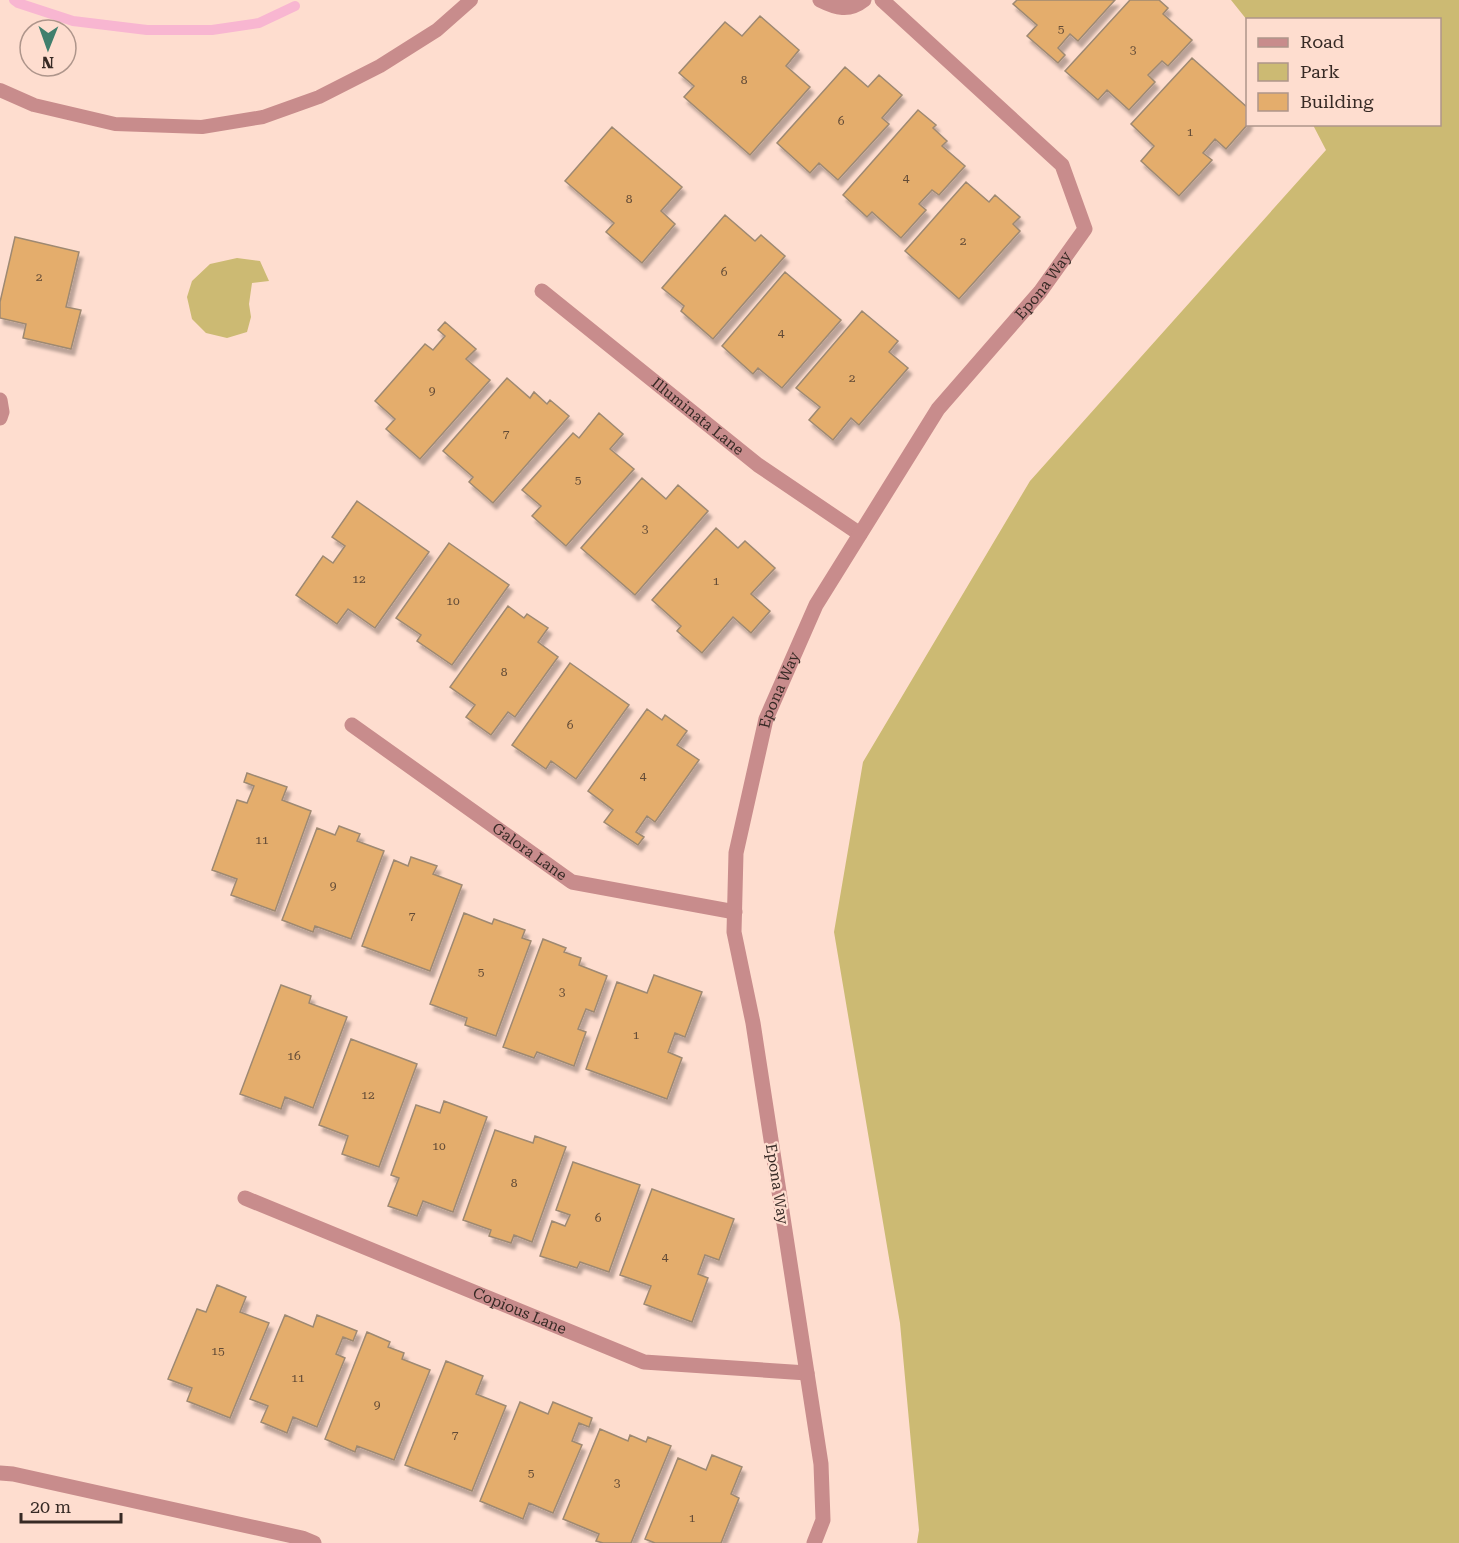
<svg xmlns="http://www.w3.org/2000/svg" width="1459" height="1543" font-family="'Roboto Serif',serif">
<defs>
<filter id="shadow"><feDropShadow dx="3.5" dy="6" stdDeviation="1.5" flood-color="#0004"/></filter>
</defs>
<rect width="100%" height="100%" fill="#feddcf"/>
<path fill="#ccba73" d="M 1231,0 L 1459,0 L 1459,1543 L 917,1543 L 919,1530 L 900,1323 L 834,932 L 863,762 L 1030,481 L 1326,150 L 1313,125 L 1440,124 L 1440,20 L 1247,20 Z
M 237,258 L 260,261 L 269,281 L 252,283 L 249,304 L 251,317 L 247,332 L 227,338 L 206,333 L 192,319 L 187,297 L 192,281 L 210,264 Z"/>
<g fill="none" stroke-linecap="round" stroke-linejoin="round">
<path stroke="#f8b6d1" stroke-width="10" d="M 14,0 L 18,3 L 73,21 L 147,30 L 212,30 L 259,23 L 295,6"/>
</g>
<path fill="#e4ad6c" stroke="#9e8972" stroke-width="1.5" filter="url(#shadow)" d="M 1017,0 L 1115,0 L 1078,41 L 1070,34 L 1058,48 L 1065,55 L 1058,63 L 1027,36 L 1037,25 L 1013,4 Z
M 1130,0 L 1159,0 L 1168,8 L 1163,14 L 1192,40 L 1168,66 L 1162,61 L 1148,75 L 1155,82 L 1129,110 L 1107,90 L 1098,100 L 1065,71 Z
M 760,16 L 799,50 L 786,66 L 810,87 L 750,155 L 684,97 L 694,86 L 679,73 L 725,22 L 742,36 Z
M 1192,58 L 1248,108 L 1248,124 L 1226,149 L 1215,139 L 1203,153 L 1212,160 L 1179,196 L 1141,161 L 1154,146 L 1131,124 Z
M 845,67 L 868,87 L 879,75 L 902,95 L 882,118 L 889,124 L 838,180 L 819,163 L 810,173 L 777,143 Z
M 918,110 L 936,125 L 933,128 L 947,141 L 942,146 L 965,166 L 939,195 L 932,190 L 919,204 L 926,210 L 901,238 L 872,212 L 867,217 L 843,195 Z
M 612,127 L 682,187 L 661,211 L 675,224 L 642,263 L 606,232 L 614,223 L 565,181 Z
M 966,182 L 989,202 L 995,195 L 1020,217 L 1013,224 L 1020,231 L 959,299 L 905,251 Z
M 725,215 L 755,241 L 761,235 L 785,256 L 713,339 L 681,311 L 684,306 L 662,288 Z
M 15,237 L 79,252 L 66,307 L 81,310 L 71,349 L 23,338 L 26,324 L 0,318 L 0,302 Z
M 785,272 L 841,320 L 782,388 L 758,368 L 753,374 L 722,346 Z
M 862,311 L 898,341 L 889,352 L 908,368 L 859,425 L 851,418 L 833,440 L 809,420 L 820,407 L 796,388 Z
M 445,322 L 476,349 L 466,359 L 490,380 L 420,459 L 386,429 L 395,419 L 375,401 L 425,344 L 433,350 L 445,336 L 438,330 Z
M 507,378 L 530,398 L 534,392 L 547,404 L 550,400 L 569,416 L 493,503 L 469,482 L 473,477 L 443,451 Z
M 599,413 L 623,434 L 610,449 L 634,469 L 566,546 L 532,516 L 541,506 L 522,490 L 573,433 L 579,438 Z
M 642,478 L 666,499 L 678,485 L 708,511 L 635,595 L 581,548 Z
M 357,501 L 429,552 L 375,628 L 348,609 L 337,624 L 296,595 L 323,556 L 333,563 L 345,546 L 332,537 Z
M 716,528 L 738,548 L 745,541 L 775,568 L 751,594 L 770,611 L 751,633 L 733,617 L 702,653 L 677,631 L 681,626 L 652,600 Z
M 449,543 L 509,585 L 452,665 L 417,641 L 421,635 L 396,618 Z
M 508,606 L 524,618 L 527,614 L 548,628 L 538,642 L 558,657 L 515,717 L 508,712 L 491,735 L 466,717 L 475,705 L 450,687 Z
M 570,663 L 629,705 L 576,779 L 551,761 L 546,769 L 512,745 Z
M 647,709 L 662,720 L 665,715 L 687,731 L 677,745 L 699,760 L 655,822 L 647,816 L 636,832 L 644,837 L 638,845 L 604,822 L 613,810 L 588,791 Z
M 247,773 L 287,787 L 282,800 L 311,811 L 275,911 L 231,895 L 237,879 L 212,870 L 237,800 L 247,803 L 254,786 L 244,782 Z
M 339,826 L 360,834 L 357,841 L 384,851 L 351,939 L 315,926 L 313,932 L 282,920 L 317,828 L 335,835 Z
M 411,857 L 437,866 L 433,874 L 462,885 L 430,971 L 362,946 L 394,860 L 408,866 Z
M 464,913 L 492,924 L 494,919 L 525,930 L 522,938 L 531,941 L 496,1036 L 465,1025 L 467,1018 L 430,1004 Z
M 543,939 L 566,948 L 564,952 L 581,958 L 579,965 L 607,976 L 594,1012 L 586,1009 L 578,1029 L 586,1032 L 574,1066 L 537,1052 L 534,1058 L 503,1047 Z
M 654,975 L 702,992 L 685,1037 L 675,1033 L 668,1052 L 682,1058 L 667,1099 L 586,1069 L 617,982 L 647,993 Z
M 281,985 L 311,996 L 309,1003 L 347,1017 L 313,1108 L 285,1097 L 281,1109 L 240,1094 Z
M 351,1039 L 417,1064 L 379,1167 L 342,1154 L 348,1136 L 319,1125 Z
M 444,1101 L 487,1117 L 453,1212 L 423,1201 L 417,1216 L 388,1206 L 399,1178 L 391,1175 L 416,1105 L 440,1113 Z
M 495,1130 L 533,1143 L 535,1136 L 566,1147 L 532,1242 L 514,1235 L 511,1243 L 489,1236 L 491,1230 L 463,1220 Z
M 573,1162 L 640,1185 L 609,1272 L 580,1262 L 577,1268 L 540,1256 L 552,1221 L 565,1226 L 570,1215 L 556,1210 Z
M 652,1189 L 734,1219 L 719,1260 L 705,1255 L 698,1274 L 708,1278 L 692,1322 L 644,1304 L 651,1286 L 620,1275 Z
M 217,1285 L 246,1297 L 240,1312 L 269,1323 L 230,1418 L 187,1401 L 192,1388 L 168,1379 L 197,1309 L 206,1312 Z
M 285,1315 L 313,1327 L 317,1315 L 357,1331 L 353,1341 L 343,1337 L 336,1354 L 345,1358 L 317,1427 L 293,1417 L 287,1433 L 261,1422 L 268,1406 L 250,1399 Z
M 367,1332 L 390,1342 L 388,1347 L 404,1353 L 402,1359 L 430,1370 L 394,1460 L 357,1446 L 355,1452 L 325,1439 Z
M 446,1361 L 483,1376 L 476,1394 L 506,1406 L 472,1491 L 405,1465 Z
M 520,1402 L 548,1414 L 553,1402 L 592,1418 L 589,1427 L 579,1423 L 572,1441 L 582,1445 L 553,1513 L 529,1503 L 523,1519 L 480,1501 Z
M 600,1429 L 628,1441 L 630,1435 L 646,1442 L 648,1437 L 671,1446 L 631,1543 L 603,1543 L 596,1541 L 599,1534 L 563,1519 Z
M 712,1455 L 742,1467 L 731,1494 L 739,1498 L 721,1543 L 655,1543 L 645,1539 L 678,1458 L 706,1470 Z"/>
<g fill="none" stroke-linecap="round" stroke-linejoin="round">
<path stroke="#c88c8c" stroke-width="14" d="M 0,90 L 34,105 L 115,124 L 202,127 L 263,117 L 319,97 L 380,66 L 437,30 L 471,0"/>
<g stroke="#c88c8c" stroke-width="15">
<path d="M 820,0 C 836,8 849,12 864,0"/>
<path id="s1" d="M 542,291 L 758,465 L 860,534"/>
<path d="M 0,400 L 2,412 L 0,418"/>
<path id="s2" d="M 352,725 L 572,882 L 735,912"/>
<path id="s3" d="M 245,1198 L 644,1362 L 807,1373"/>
<path id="s4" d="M 814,1543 L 823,1520 L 821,1464 L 753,1023 L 734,932 L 736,853 L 766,719 L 816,605 L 938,409 L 1040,292 L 1085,229 L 1062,165 L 882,0"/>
</g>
<path stroke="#c88c8c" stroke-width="15" d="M 0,1473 L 13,1474 L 302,1538 L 314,1543"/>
</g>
<g text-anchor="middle" stroke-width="4.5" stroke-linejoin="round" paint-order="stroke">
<g font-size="12" fill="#624b37">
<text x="1061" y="33">5</text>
<text x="1133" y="54">3</text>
<text x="744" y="84">8</text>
<text x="841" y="125">6</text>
<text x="1190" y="136">1</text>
<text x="906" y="182">4</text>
<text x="629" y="203">8</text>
<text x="963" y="245">2</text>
<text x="724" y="276">6</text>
<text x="39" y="281">2</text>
<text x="781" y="337">4</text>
<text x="852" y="382">2</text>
<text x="432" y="395">9</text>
<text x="506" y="438">7</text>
<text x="578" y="484">5</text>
<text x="645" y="533">3</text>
<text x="359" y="583">12</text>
<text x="716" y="585">1</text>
<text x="453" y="605">10</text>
<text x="504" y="676">8</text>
<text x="570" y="729">6</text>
<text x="643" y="780">4</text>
<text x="262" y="844">11</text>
<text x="333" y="890">9</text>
<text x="412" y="920">7</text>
<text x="481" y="976">5</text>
<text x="562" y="996">3</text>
<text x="636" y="1039">1</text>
<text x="294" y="1060">16</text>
<text x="368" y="1099">12</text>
<text x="439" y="1150">10</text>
<text x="514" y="1187">8</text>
<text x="598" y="1222">6</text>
<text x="665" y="1261">4</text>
<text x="218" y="1355">15</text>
<text x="298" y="1382">11</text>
<text x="377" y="1409">9</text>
<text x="455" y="1439">7</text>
<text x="531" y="1477">5</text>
<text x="617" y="1487">3</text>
<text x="692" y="1522">1</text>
</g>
<g font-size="15" fill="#372a25" stroke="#feddcf">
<text dy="5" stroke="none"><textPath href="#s4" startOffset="1354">Epona Way</textPath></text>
<text dy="5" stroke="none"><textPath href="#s1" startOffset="200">Illuminata Lane</textPath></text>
<text dy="5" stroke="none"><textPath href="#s4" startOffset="868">Epona Way</textPath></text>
<text dy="5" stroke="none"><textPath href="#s2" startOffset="218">Galora Lane</textPath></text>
<text transform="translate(777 1184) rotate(81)" y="5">Epona Way</text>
<text dy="5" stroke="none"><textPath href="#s3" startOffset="297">Copious Lane</textPath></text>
</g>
</g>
<rect x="1246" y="18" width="195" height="108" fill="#feddcf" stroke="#ae958b" stroke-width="1.5"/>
<rect x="1258" y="38" width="30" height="9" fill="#c88c8c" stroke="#ae958b" stroke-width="1.5"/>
<text x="1300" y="48" font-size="18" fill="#372a25">Road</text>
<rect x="1258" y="63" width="30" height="18" fill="#ccba73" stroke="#ae958b" stroke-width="1.5"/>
<text x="1300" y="78" font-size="18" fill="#372a25">Park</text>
<rect x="1258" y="93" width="30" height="18" fill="#e4ad6c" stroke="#ae958b" stroke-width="1.5"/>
<text x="1300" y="108" font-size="18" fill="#372a25">Building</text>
<g transform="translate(48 48) rotate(181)"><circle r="28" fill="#feddcf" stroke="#ae958b" stroke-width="1.5"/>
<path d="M0-4.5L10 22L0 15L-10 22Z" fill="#407f6d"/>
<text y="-9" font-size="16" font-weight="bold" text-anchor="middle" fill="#372a25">N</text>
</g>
<path d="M21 1513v9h100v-9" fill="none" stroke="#372a25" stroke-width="3"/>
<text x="30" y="1513" font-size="18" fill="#372a25" stroke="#feddcf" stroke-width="4.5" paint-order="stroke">20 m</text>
</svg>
